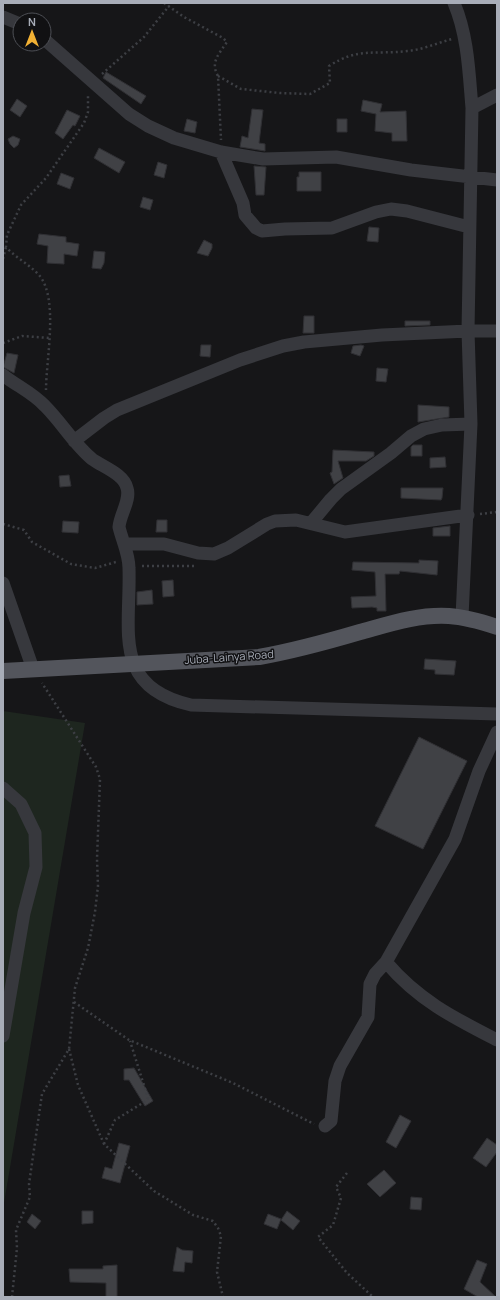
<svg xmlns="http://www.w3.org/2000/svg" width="500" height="1300" font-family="Manrope,sans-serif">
<rect width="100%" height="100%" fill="#161618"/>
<path fill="#1e261f" d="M 3,711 L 85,723 L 3,1209 Z"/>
<path fill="#404145" stroke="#303034" d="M 106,72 L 146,96 L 141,104 L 103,78 Z
M 17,99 L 27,106 L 20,117 L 10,110 Z
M 363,100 L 382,104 L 380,112 L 406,111 L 407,141 L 392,141 L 392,133 L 375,131 L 376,114 L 361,111 Z
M 252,109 L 263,110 L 259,143 L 265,144 L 265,151 L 240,147 L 242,136 L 248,138 Z
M 67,110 L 80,116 L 75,126 L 73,125 L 63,139 L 55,133 Z
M 187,119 L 197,122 L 195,133 L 184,131 Z
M 337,119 L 347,119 L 347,132 L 337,132 Z
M 13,136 L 20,139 L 18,145 L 14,148 L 10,144 L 8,139 Z
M 99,148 L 125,162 L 119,173 L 94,158 Z
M 158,162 L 167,165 L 164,178 L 154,175 Z
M 254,166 L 266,167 L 264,195 L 256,195 Z
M 299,172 L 321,172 L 321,191 L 297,191 L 297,177 L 299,177 Z
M 61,173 L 74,178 L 70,189 L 57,184 Z
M 143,197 L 153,200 L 150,210 L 140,207 Z
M 369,227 L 379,228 L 378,242 L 367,241 Z
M 39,234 L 66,237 L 66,242 L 79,244 L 77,256 L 64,254 L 64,264 L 47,263 L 48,246 L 37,244 Z
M 204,240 L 212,244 L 212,248 L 208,256 L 197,253 Z
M 94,251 L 105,252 L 104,263 L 101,269 L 92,268 Z
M 304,316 L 314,316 L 314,333 L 303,333 Z
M 405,321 L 430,321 L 430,325 L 405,326 Z
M 201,345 L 211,345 L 210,357 L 200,356 Z
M 361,345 L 364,346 L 360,356 L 351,353 L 353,346 Z
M 7,353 L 18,355 L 14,373 L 3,367 Z
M 377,368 L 388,369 L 386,382 L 376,381 Z
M 418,405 L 449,407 L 449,417 L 418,422 Z
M 413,445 L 422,445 L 422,456 L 411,456 L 411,447 Z
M 333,450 L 374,452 L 374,456 L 366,461 L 338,461 L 343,478 L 334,484 L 330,473 L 332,472 Z
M 445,457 L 446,467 L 430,468 L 430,458 Z
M 69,475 L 71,486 L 60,487 L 59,476 Z
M 401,488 L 443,488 L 442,498 L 441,500 L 401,498 Z
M 157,520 L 167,520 L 167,532 L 156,532 Z
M 63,521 L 79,522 L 78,533 L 62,532 Z
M 450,526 L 450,536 L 433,536 L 433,528 Z
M 419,560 L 438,561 L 437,575 L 400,571 L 399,574 L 385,574 L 386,611 L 377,611 L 377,608 L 372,607 L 352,608 L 351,597 L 376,596 L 375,572 L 352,570 L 353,562 L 419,563 Z
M 173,580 L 174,596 L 163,597 L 162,581 Z
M 152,590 L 153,604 L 137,605 L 137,592 Z
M 425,659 L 456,661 L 454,675 L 435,674 L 435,670 L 424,669 Z
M 419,737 L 467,761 L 423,849 L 375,826 Z
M 134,1068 L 153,1101 L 145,1106 L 129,1080 L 124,1080 L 124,1069 Z
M 400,1115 L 411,1121 L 396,1148 L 386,1142 Z
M 487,1138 L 497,1145 L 497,1152 L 486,1167 L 473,1158 Z
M 119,1143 L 130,1146 L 120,1183 L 102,1178 L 105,1167 L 112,1169 Z
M 384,1170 L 396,1183 L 380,1197 L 367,1184 Z
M 411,1197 L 422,1198 L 421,1210 L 410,1209 Z
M 82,1211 L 93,1211 L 93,1223 L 82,1224 Z
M 287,1211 L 300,1221 L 293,1230 L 281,1220 Z
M 32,1214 L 41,1221 L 35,1229 L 27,1222 Z
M 268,1214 L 281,1219 L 277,1229 L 264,1224 Z
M 177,1247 L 182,1250 L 193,1251 L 192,1263 L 185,1262 L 184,1272 L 173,1271 Z
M 477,1260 L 487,1264 L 480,1282 L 496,1297 L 478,1297 L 464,1289 Z
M 117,1265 L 117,1297 L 106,1297 L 106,1283 L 70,1282 L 69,1269 L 103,1269 L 103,1266 Z"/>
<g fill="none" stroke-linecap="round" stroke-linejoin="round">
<path stroke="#3d3f44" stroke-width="2.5" stroke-dasharray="2 3" stroke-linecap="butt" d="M 164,3 L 184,17 L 223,38 L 227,42 C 219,54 210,62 218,76 L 221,140
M 102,74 L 144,37 L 169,6
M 218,76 L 241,89 L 280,93 L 310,94 L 330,83 L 329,66 C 358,47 376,55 407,51 C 422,50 437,43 452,39
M 3,259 L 6,247
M 3,343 L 22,336 L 50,338
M 46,390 C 46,360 59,298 39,275 C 29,264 16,258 6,247 L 7,235 L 21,205 L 46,178 L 84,123 L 88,112 L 88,94
M 480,514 L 497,512
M 3,524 L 24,530 L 32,542 L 71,564 L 95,568 L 116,562
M 142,566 L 195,566
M 74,1002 L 129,1040 L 233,1083 L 314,1124
M 69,1049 L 78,1085 L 104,1144 L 154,1191 L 193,1215 L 213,1221 L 218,1228 L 221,1236 L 217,1272 L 223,1297
M 104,1144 L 115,1120 L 146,1101 L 148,1098 L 130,1041
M 347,1173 L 336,1187 L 341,1198 L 333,1225 L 318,1237 L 347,1273 L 373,1297
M 12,1297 L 17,1248 L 16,1230 L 30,1197 L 29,1184 L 42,1094 L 69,1049 L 75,988 L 88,948 L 95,912 L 98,886 L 97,859 L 100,779 L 96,767 L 42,683"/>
<path stroke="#37383d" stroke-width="13" d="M 454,3 C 468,36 469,73 472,108 L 468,331 L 471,424 L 462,617
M 3,17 L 20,24
M 44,39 L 129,114 L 148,126 L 174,138 L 221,152 L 263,159 L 336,157 L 411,170 L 497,180
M 472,108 L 497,95
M 221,152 L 243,203 L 245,215 L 256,228 L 262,231 L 285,229 L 332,228 L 376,212 L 391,209 L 407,211 L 469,227
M 3,375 C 17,386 33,393 45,406 C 62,423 74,444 92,459 C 103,467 124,474 127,488 C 131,500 120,514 119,527 C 122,540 129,554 129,568 C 131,630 111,687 191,705 L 497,714
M 74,441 L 104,418 L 117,410 L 240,360 L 283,346 L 304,342 L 382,335 L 468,331 L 497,331
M 311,523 L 331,499 L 341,489 L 391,453 L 411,436 L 424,429 L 442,425 L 471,424
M 124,544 L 164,544 L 198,553 L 214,554 L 228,548 L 267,524 L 275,521 L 296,520 L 345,532 L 468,515
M 3,583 L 33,669
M 3,788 L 21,804 L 35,833 L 36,867 L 24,913 L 3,1036
M 386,962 C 418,1000 454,1018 497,1040
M 325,1126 L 331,1121 L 335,1081 L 340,1066 L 368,1017 L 370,984 L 375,974 L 386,962 L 455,839 L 479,771 L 497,732"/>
<path stroke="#53555c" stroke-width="16" d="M 3,671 L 259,657 C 293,651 326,642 360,632 C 389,624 419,614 449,616 C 466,617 482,622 497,627"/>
</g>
<g text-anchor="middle" stroke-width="3" stroke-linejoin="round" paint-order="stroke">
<g font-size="11" fill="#a8adb8" stroke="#111113">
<text transform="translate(229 657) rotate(-4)" y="4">Juba-Lainya Road</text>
</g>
</g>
<rect width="500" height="1300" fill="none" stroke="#a8adb8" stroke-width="8"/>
<g transform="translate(32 32)"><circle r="19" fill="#111113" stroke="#4d4f55"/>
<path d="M0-3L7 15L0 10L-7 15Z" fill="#f2b134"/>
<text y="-6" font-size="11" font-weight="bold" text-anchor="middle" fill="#a8adb8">N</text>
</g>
</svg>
